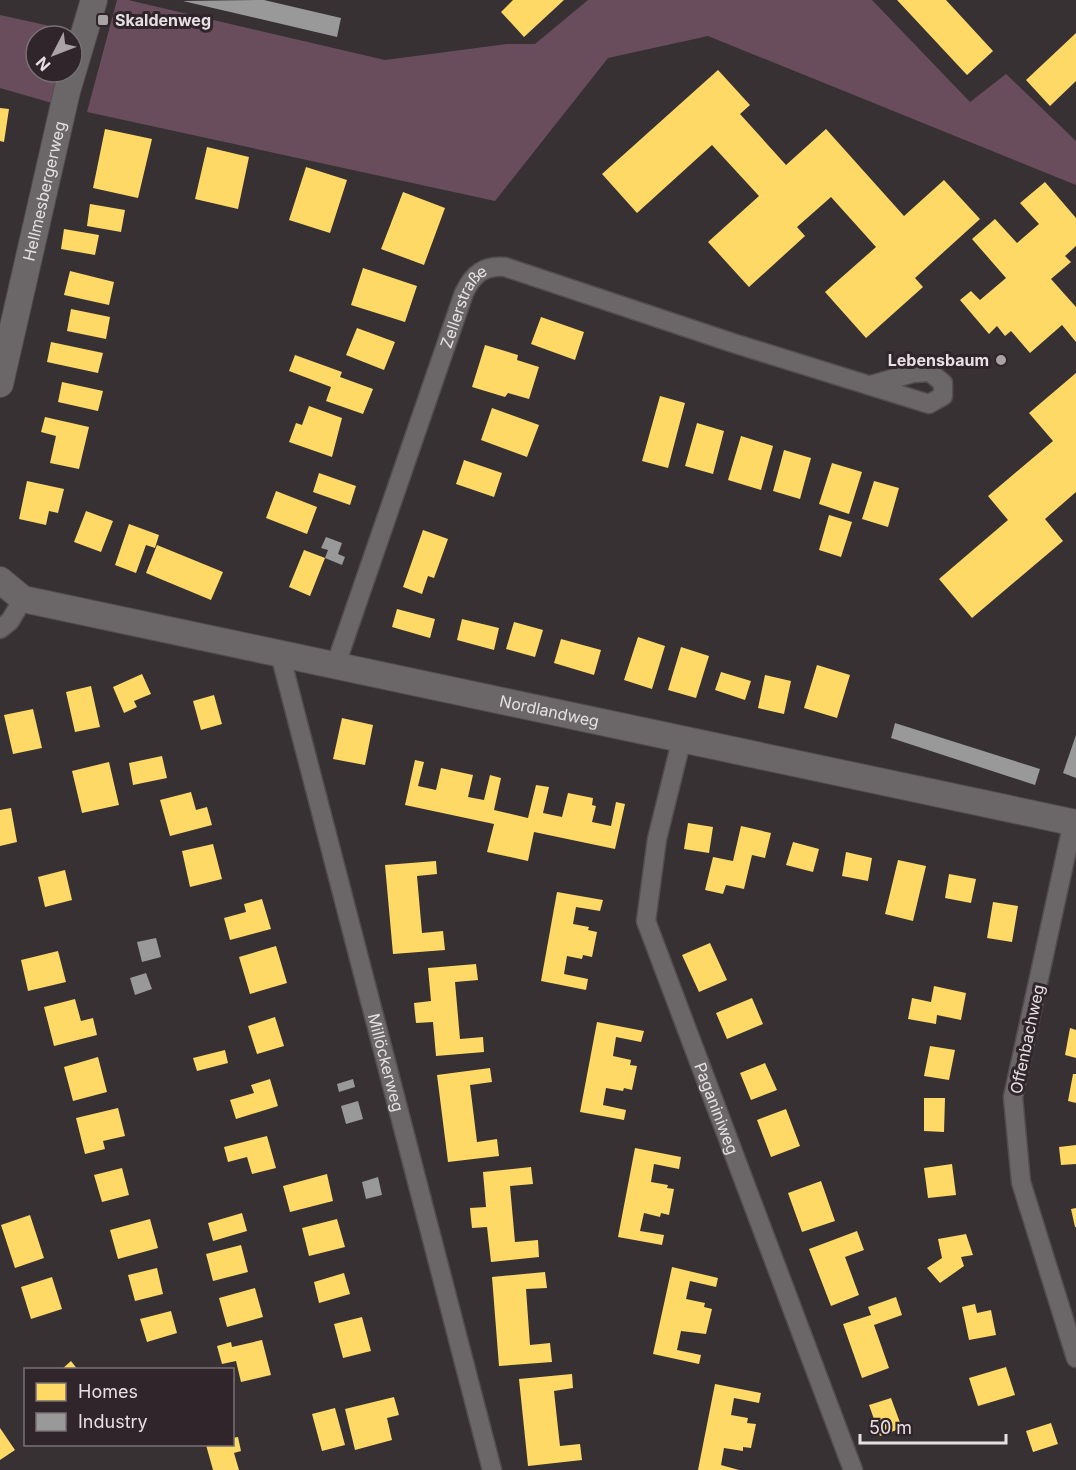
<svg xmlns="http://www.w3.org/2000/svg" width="1076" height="1470" font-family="Inter,sans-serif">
<rect width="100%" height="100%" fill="#373134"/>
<path fill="#6a4d5c" d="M 117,0 L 128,0 L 385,60 L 507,44 L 535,44 L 588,0 L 872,0 L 970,102 L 1006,74 L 1076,141 L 1076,185 L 708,36 L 608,58 L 495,201 L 87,112 Z
M 0,15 L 68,30 L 66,36 L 36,36 L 36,72 L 59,72 L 52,103 L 0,88 Z"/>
<path fill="#ffd966" d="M 513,0 L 564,0 L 524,37 L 501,12 Z
M 897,0 L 946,0 L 993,51 L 967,75 Z
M 1076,33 L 1076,81 L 1050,106 L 1026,80 Z
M 718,70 L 750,105 L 740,114 L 786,165 L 826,129 L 904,216 L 944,180 L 980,219 L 915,278 L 923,287 L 866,338 L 825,292 L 876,247 L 831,197 L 797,227 L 805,236 L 749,287 L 708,242 L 759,196 L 712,145 L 637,213 L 602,174 Z
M 0,108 L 9,109 L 4,142 L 0,141 Z
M 105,129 L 152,139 L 138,198 L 93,188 Z
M 207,147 L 249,157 L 238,209 L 195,199 Z
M 306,167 L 347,180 L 330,233 L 289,220 Z
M 1045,182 L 1076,218 L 1076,246 L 1065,256 L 1071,262 L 1051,279 L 1076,307 L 1076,342 L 1062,325 L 1030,353 L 1011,331 L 1005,336 L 997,326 L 989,334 L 960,300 L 971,291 L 980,300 L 1006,278 L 972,239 L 995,219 L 1017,243 L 1039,224 L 1020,203 Z
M 403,192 L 445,208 L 424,265 L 381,249 Z
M 90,204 L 125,210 L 121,232 L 87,226 Z
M 64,229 L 99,235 L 95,255 L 61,249 Z
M 363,268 L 417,286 L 405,322 L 351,305 Z
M 70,271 L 114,282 L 109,305 L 64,295 Z
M 71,309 L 110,317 L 106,339 L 67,331 Z
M 541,317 L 584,332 L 575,360 L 531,344 Z
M 357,328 L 395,342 L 384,370 L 346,355 Z
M 51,342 L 103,353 L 98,373 L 47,362 Z
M 485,345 L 518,355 L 517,360 L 539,367 L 529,399 L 508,393 L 505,397 L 472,387 Z
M 295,355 L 342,372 L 340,377 L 373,389 L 363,414 L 326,401 L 331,387 L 289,371 Z
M 1076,373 L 1076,492 L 1045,519 L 1063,541 L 972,618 L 939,579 L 1008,520 L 988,496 L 1053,441 L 1029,413 Z
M 62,382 L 103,391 L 98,411 L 58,402 Z
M 660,396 L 685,403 L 668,468 L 642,461 Z
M 309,406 L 342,418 L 332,457 L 289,442 L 296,423 L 302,425 Z
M 492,408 L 539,425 L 527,457 L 481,440 Z
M 45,417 L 89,427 L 79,469 L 50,463 L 56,436 L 41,432 Z
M 697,423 L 724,431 L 713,474 L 685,466 Z
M 741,436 L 773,446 L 761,490 L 728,480 Z
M 784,450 L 811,458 L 800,499 L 773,491 Z
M 464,460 L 502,473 L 494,497 L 456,484 Z
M 832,463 L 862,472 L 849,514 L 819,504 Z
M 319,473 L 356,486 L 350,505 L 313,492 Z
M 27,481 L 64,489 L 58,513 L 49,511 L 46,525 L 19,519 Z
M 874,481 L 899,488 L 888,527 L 862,519 Z
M 276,491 L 317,507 L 307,534 L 266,518 Z
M 86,511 L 113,521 L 101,552 L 74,542 Z
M 829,515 L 852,522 L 841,557 L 819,550 Z
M 129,524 L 159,535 L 155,548 L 146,545 L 136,573 L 115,565 Z
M 423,530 L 448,539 L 434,578 L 428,576 L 422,594 L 403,587 Z
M 157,545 L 223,572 L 211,600 L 146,573 Z
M 304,550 L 325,558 L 310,596 L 289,587 Z
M 397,609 L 435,619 L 430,638 L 392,627 Z
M 462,619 L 499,628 L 494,650 L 457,640 Z
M 514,622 L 543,630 L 535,657 L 506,649 Z
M 638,637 L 665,646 L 652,689 L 624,680 Z
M 561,639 L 601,650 L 594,675 L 554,663 Z
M 681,647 L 709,656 L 696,698 L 668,690 Z
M 817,665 L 850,675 L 837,718 L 804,708 Z
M 721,672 L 751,681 L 745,700 L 715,690 Z
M 142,674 L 151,694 L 134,701 L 137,707 L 124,713 L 113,687 Z
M 765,675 L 791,681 L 784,714 L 758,708 Z
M 91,686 L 100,727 L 75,732 L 66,692 Z
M 214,695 L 222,724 L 201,730 L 193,701 Z
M 33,709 L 42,748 L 13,754 L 4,715 Z
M 342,718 L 373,725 L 365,765 L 333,759 Z
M 162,756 L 167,778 L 133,785 L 129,763 Z
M 415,760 L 424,762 L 418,786 L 436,790 L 441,768 L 473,775 L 468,797 L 484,800 L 490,775 L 501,778 L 494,810 L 528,818 L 536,785 L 549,787 L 543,813 L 562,817 L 568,793 L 593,798 L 592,805 L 596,806 L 592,822 L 611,826 L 616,802 L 625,804 L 615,849 L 534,832 L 528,861 L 487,852 L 494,824 L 405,805 Z
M 109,762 L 119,805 L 82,813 L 72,771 Z
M 191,792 L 196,810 L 207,807 L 212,825 L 170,836 L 160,800 Z
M 11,808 L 17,842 L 0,846 L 0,810 Z
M 688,823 L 713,827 L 709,853 L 684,849 Z
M 741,826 L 771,833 L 765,858 L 752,855 L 744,889 L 726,885 L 723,894 L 705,890 L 713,857 L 733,861 Z
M 793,842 L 819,849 L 813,872 L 786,865 Z
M 213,844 L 222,879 L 190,887 L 182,851 Z
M 846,852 L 872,858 L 868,881 L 842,876 Z
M 898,860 L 926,866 L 913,921 L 885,914 Z
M 436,861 L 437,874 L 417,876 L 422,933 L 443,931 L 445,950 L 393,954 L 385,865 Z
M 65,870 L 72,900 L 45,907 L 38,877 Z
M 949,874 L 976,879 L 971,903 L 945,898 Z
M 557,892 L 603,900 L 600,911 L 576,907 L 573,924 L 589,927 L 588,930 L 597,932 L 592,957 L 583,955 L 582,959 L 567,956 L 564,974 L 588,979 L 586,990 L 541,981 Z
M 262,899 L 271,929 L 230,940 L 224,918 L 246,912 L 244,904 Z
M 993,902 L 1018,906 L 1012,942 L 987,938 Z
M 710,943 L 727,980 L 699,992 L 682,955 Z
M 276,946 L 287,983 L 250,994 L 239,957 Z
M 58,951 L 66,982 L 28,991 L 21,960 Z
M 476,964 L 478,980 L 455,982 L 460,1039 L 483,1037 L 484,1052 L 436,1056 L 433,1022 L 416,1023 L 415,1014 L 414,1003 L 431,1001 L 428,968 Z
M 934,986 L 966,993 L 961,1020 L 937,1015 L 936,1024 L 908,1019 L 912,998 L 931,1002 Z
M 752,998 L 763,1024 L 727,1039 L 716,1013 Z
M 75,999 L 81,1021 L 93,1018 L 97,1035 L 54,1046 L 44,1007 Z
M 275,1017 L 284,1046 L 257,1054 L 248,1026 Z
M 597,1022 L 644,1031 L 641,1042 L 616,1037 L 613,1056 L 631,1060 L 630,1065 L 637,1066 L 632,1090 L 624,1088 L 623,1091 L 606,1088 L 603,1105 L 626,1110 L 624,1120 L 580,1112 Z
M 1070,1028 L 1076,1030 L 1076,1058 L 1065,1055 Z
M 930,1046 L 955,1050 L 949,1080 L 924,1076 Z
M 225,1050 L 228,1063 L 197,1071 L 193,1058 Z
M 98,1057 L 107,1092 L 73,1101 L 64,1067 Z
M 765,1063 L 777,1090 L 751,1100 L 740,1073 Z
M 490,1068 L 492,1082 L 470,1085 L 477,1142 L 497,1139 L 499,1156 L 448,1162 L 437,1075 Z
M 1073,1074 L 1076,1074 L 1076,1103 L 1068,1101 Z
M 270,1079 L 278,1106 L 236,1119 L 230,1100 L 254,1093 L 251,1085 Z
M 924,1098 L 945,1098 L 944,1132 L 924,1131 Z
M 118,1108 L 125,1136 L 103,1141 L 105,1149 L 85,1154 L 76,1118 Z
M 786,1109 L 800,1146 L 771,1157 L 757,1120 Z
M 267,1136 L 276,1168 L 252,1174 L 247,1157 L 228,1162 L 224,1147 Z
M 1076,1145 L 1076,1164 L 1061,1165 L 1059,1147 Z
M 635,1148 L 681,1157 L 679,1169 L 654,1164 L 651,1182 L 668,1185 L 667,1188 L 674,1189 L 669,1215 L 661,1213 L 660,1217 L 644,1213 L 640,1231 L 664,1235 L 662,1245 L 618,1237 Z
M 952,1164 L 956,1195 L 928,1198 L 924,1168 Z
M 531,1167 L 533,1184 L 510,1186 L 515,1242 L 538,1240 L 539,1257 L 491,1262 L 487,1227 L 472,1228 L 471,1219 L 470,1208 L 486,1207 L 483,1172 Z
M 122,1168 L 129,1195 L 102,1202 L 94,1175 Z
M 327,1174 L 333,1201 L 290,1212 L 283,1186 Z
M 821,1181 L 835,1221 L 802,1232 L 788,1193 Z
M 1076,1208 L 1076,1227 L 1075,1227 L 1071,1209 Z
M 242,1213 L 247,1231 L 213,1241 L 208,1223 Z
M 30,1215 L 44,1258 L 15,1268 L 1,1225 Z
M 150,1219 L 158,1248 L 118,1259 L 110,1230 Z
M 337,1219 L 345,1247 L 309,1256 L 302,1228 Z
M 857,1231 L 864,1250 L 845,1257 L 859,1295 L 831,1306 L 809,1249 Z
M 966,1234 L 973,1255 L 961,1257 L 964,1266 L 940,1283 L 927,1268 L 942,1258 L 938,1239 Z
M 241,1245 L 248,1272 L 213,1281 L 206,1254 Z
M 672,1267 L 718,1278 L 716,1287 L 690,1281 L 686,1299 L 705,1303 L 704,1307 L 712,1309 L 706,1334 L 681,1331 L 677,1350 L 701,1355 L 699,1364 L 653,1354 Z
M 157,1268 L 163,1294 L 135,1301 L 128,1275 Z
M 545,1272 L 547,1288 L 526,1289 L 530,1345 L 550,1343 L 552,1362 L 499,1366 L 492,1277 Z
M 344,1273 L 350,1294 L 319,1303 L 314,1282 Z
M 52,1277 L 62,1309 L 31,1319 L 21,1287 Z
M 255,1288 L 263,1317 L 227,1327 L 219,1298 Z
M 896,1297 L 902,1315 L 874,1325 L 889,1368 L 862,1378 L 843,1324 L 871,1315 L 868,1307 Z
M 975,1304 L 977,1313 L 991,1310 L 996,1335 L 969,1340 L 962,1307 Z
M 171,1311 L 177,1333 L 147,1342 L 140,1319 Z
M 362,1317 L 371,1351 L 343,1358 L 334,1324 Z
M 262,1340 L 271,1375 L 241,1382 L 236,1361 L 222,1364 L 217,1346 L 231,1342 L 232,1347 Z
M 71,1361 L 78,1370 L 61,1370 Z
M 1006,1367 L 1015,1395 L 978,1406 L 969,1378 Z
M 572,1374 L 573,1388 L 554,1391 L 557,1419 L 560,1446 L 580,1444 L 582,1460 L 528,1466 L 519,1379 Z
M 715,1384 L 761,1393 L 759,1403 L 734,1398 L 731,1415 L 748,1418 L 747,1423 L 756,1424 L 751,1448 L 743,1447 L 743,1451 L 724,1448 L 721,1465 L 739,1470 L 698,1470 Z
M 394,1397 L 399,1415 L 387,1418 L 392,1440 L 355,1450 L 345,1409 Z
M 891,1398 L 902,1428 L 880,1436 L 869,1405 Z
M 335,1408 L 345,1445 L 322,1451 L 312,1414 Z
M 1051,1423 L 1058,1444 L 1033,1452 L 1026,1431 Z
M 0,1428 L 15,1450 L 0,1460 Z
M 238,1437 L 241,1451 L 234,1453 L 239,1470 L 213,1470 L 206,1445 L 232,1444 L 232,1438 Z"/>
<path fill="#999" d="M 264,0 L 341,18 L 337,37 L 183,1 Z
M 326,537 L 342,543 L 338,554 L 345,557 L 342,565 L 325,558 L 328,550 L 321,548 Z
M 895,723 L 1040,769 L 1035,785 L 891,738 Z
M 1076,735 L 1076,778 L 1063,773 Z
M 156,938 L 161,957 L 142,962 L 137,942 Z
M 146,973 L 152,989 L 135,995 L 130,978 Z
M 353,1079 L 355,1087 L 339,1092 L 337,1084 Z
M 358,1101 L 363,1119 L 346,1124 L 341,1106 Z
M 378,1177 L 382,1195 L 366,1199 L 362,1182 Z"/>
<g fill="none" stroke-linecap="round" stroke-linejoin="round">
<defs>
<g id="street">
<path d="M 0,629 L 10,621 L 23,599"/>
<path id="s1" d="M 280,654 L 492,1470"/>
<path id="s2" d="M 336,664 L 464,293 C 473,274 484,265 505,267 L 733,343 L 929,404 L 943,396 L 943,383 L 930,372 L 913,373 L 871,385"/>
<path id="s3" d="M 682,738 L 657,839 L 646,921 L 853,1470"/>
<path d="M 1073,822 L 1013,1097 L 1021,1182 L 1076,1358"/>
</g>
<g id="secondary">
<path id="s4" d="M 0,384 L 67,91 L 94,0"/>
<path id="s5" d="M 0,580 L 23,599 L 1076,823"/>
</g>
</defs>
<use href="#street" stroke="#534d50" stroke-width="21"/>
<use href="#secondary" stroke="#534d50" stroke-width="28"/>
<use href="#street" stroke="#6b6769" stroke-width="18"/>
<use href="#secondary" stroke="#6b6769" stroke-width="26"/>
</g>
<g fill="#a9a3a6" stroke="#2f252a" stroke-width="2">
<rect x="97" y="14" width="12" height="12" rx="3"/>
<circle cx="1001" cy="360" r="6"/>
</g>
<g text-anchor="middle" stroke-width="6" stroke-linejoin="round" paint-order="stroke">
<g font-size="16" font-weight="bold" fill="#e7e0e3" stroke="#2f252a" text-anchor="start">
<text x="115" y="26">Skaldenweg</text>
<text x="989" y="366" text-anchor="end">Lebensbaum</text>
</g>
<g font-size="16" fill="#e7e0e3" stroke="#2f252a">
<text dy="6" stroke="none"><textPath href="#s4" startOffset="198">Hellmesbergerweg</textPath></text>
<text dy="6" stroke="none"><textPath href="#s2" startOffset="380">Zellerstraße</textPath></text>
<text dy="6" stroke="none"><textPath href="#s5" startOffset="568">Nordlandweg</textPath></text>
<text transform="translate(1027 1039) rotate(-78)" y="6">Offenbachweg</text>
<text dy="6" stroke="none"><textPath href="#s1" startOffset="422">Millöckerweg</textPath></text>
<text dy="6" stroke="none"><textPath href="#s3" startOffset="387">Paganiniweg</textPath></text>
</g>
</g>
<rect x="24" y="1368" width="210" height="78" fill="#2f252a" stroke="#797074" stroke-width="1.5"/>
<rect x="36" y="1383" width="30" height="18" fill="#ffd966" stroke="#797074" stroke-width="1.5"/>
<text x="78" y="1398" font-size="18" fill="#e7e0e3">Homes</text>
<rect x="36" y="1413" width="30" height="18" fill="#999999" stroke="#797074" stroke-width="1.5"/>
<text x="78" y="1428" font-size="18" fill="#e7e0e3">Industry</text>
<g transform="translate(54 54) rotate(228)"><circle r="28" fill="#2f252a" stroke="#797074" stroke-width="1.5"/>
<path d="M0-4.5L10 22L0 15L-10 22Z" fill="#a9a3a6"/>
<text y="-9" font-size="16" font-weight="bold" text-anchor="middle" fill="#e7e0e3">N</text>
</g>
<path d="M860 1434v9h146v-9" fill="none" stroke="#e7e0e3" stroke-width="3"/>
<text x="869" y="1434" font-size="18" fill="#e7e0e3" stroke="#2f252a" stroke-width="4.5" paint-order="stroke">50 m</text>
</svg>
